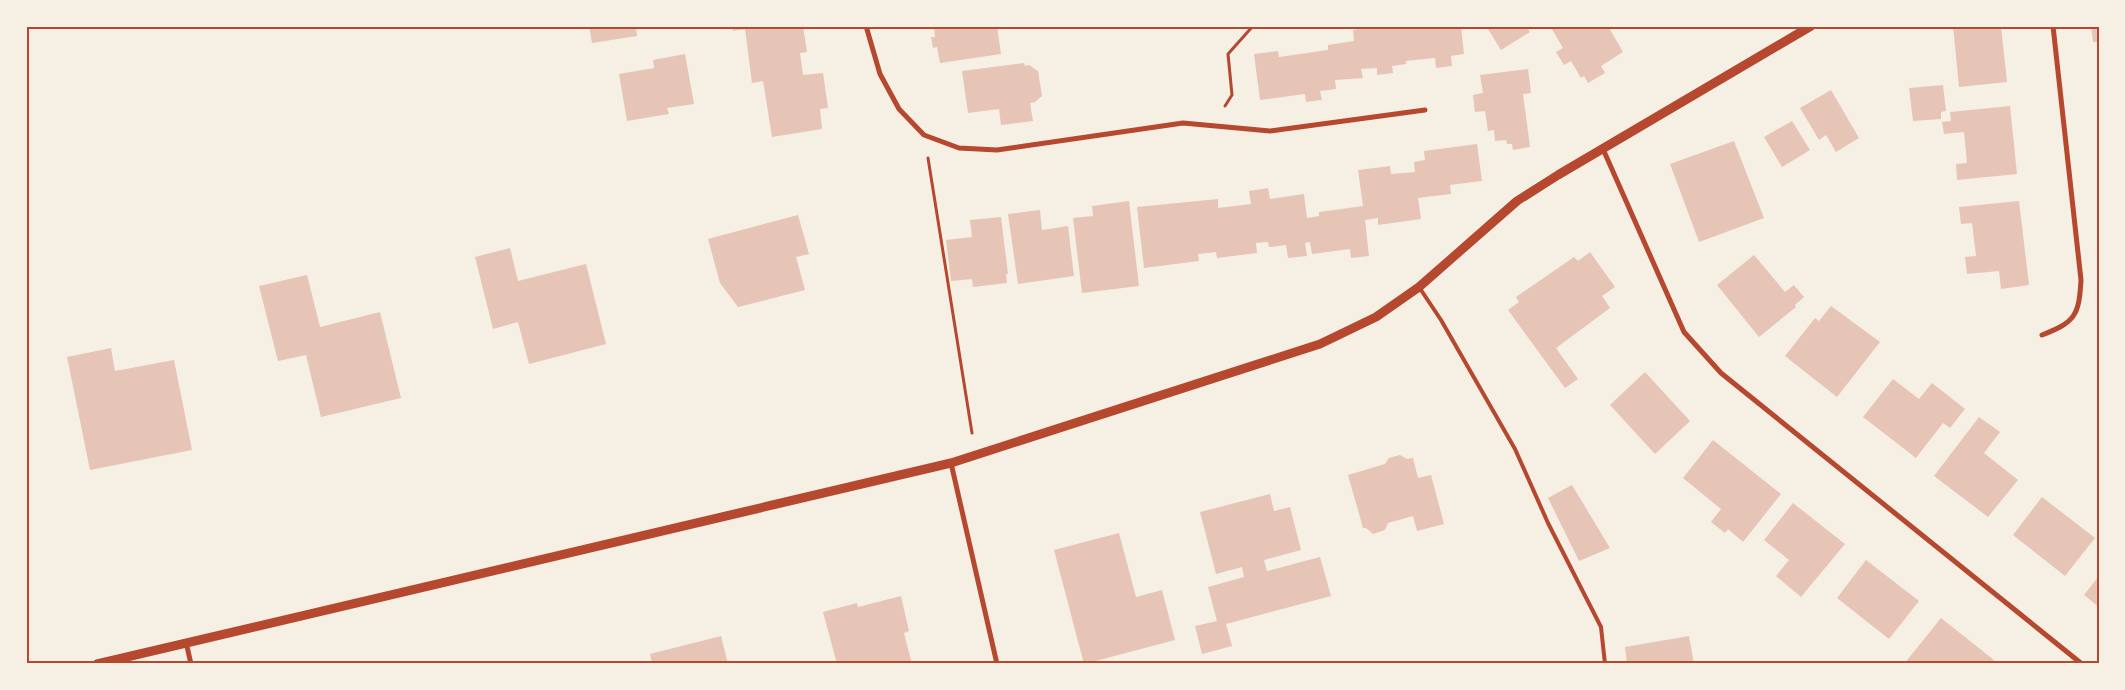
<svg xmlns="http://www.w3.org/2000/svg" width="2125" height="690" font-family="Cabin,sans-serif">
<rect width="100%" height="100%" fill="#f6efe4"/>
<path fill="#e6c5b7" d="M 589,26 L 636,26 L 637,36 L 592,43 Z
M 732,26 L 803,26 L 807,52 L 800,53 L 803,75 L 823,73 L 828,108 L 820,109 L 822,129 L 772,137 L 763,81 L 752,83 L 745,29 L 733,31 Z
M 934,26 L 997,26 L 1001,54 L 940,63 L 937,47 L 933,48 L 931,37 L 935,37 Z
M 1381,26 L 1402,26 L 1402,29 L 1411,28 L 1411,26 L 1461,26 L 1464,54 L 1451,56 L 1452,66 L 1436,68 L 1435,58 L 1406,61 L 1406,64 L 1392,66 L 1393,73 L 1377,75 L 1377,68 L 1361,69 L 1363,78 L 1335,80 L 1336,89 L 1320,91 L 1322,100 L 1306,102 L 1305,94 L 1260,100 L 1254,54 L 1278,51 L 1279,57 L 1328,50 L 1328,45 L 1354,41 L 1353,30 Z
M 1486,26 L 1526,26 L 1530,32 L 1501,50 Z
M 1550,26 L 1608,26 L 1623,52 L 1601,66 L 1605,73 L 1588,83 L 1584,76 L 1581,78 L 1571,61 L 1564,65 L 1556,52 L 1563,48 Z
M 1953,26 L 2001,26 L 2007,82 L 1959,87 Z
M 2091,26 L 2099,26 L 2099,42 L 2093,42 Z
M 685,54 L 694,104 L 667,108 L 669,114 L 627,121 L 619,74 L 654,68 L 653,60 Z
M 1024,63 L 1025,66 L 1029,65 L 1038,71 L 1042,96 L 1035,102 L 1030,103 L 1033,121 L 1001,125 L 999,109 L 968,113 L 962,71 Z
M 1528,69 L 1531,93 L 1523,94 L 1530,147 L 1513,150 L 1512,144 L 1507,144 L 1506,140 L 1495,141 L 1494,130 L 1488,131 L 1485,111 L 1475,112 L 1473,95 L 1483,93 L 1480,75 Z
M 1943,85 L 1946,111 L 1941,112 L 1941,119 L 1913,121 L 1909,88 Z
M 1831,90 L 1859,138 L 1836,152 L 1826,135 L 1819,140 L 1800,108 Z
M 2010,106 L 2017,174 L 1957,180 L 1956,164 L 1967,163 L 1964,132 L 1944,134 L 1942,122 L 1951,121 L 1950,112 Z
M 1792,121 L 1810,150 L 1782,167 L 1764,137 Z
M 1734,141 L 1764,218 L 1699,242 L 1670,164 Z
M 1477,144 L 1482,181 L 1450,185 L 1451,194 L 1418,198 L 1421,219 L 1378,225 L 1378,218 L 1365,220 L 1369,256 L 1351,258 L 1350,249 L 1312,254 L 1310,242 L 1305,243 L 1307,256 L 1288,258 L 1286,245 L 1269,247 L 1268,242 L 1256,243 L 1257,253 L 1217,258 L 1216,252 L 1198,254 L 1199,261 L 1144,268 L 1137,207 L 1218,199 L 1218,208 L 1251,204 L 1249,191 L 1268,188 L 1270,199 L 1304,194 L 1307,218 L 1319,216 L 1319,212 L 1363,206 L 1358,170 L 1390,166 L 1391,174 L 1415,172 L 1414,162 L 1425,160 L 1424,151 Z
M 1129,201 L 1139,286 L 1082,293 L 1073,218 L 1093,216 L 1092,206 Z
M 2019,201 L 2029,285 L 2001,289 L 1999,271 L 1967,274 L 1965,257 L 1976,256 L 1972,223 L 1961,224 L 1959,207 Z
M 1040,210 L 1042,230 L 1068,226 L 1074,276 L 1018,284 L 1008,214 Z
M 798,215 L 809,254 L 796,257 L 805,290 L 738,307 L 720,283 L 708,239 Z
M 1001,217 L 1008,274 L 1006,274 L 1007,283 L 973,287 L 972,279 L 951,281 L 946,240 L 972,237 L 970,220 Z
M 510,248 L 518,281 L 586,264 L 606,344 L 529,364 L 518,322 L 493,329 L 475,257 Z
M 1590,252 L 1615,287 L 1602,296 L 1610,308 L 1556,348 L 1578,379 L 1565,388 L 1508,310 L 1519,302 L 1516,297 L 1574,257 L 1578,261 Z
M 1754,255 L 1785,292 L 1794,285 L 1804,297 L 1795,305 L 1796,307 L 1759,337 L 1717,285 Z
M 307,275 L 320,327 L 380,312 L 401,398 L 321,417 L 306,355 L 278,361 L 259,286 Z
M 1831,306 L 1880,342 L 1837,397 L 1785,356 L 1815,318 L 1819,321 Z
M 111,348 L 115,371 L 174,360 L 192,450 L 90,470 L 67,357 Z
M 1645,372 L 1690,421 L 1655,454 L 1610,405 Z
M 1893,379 L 1919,399 L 1932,383 L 1965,409 L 1950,428 L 1943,423 L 1916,458 L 1863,417 Z
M 1979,417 L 2000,432 L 1984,453 L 2018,480 L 1988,517 L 1934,476 Z
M 1713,440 L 1781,494 L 1743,542 L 1728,529 L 1725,533 L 1711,522 L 1721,509 L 1683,478 Z
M 1400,455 L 1407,459 L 1413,458 L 1418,478 L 1431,475 L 1444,524 L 1417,531 L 1413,516 L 1388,523 L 1385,530 L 1373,534 L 1366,528 L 1363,528 L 1348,475 L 1385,464 L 1389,458 Z
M 1572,485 L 1610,548 L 1579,561 L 1548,498 Z
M 1270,494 L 1274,511 L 1290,507 L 1301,550 L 1264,560 L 1267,571 L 1320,557 L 1331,596 L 1226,624 L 1232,646 L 1202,654 L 1195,626 L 1217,621 L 1208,587 L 1244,577 L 1242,567 L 1216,574 L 1200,512 Z
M 2042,497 L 2095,538 L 2065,576 L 2013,535 Z
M 1793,503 L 1845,544 L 1801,597 L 1776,576 L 1789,560 L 1764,540 Z
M 1119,533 L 1136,597 L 1162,590 L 1175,640 L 1084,664 L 1054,550 Z
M 1866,560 L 1919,601 L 1889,639 L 1837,598 Z
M 2099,576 L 2099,607 L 2084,595 Z
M 901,596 L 909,631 L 904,633 L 912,664 L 837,664 L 823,612 L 857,603 L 858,607 Z
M 1941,618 L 1994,660 L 1991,664 L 1904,664 Z
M 721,636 L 728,664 L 652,664 L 650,654 Z
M 1689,636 L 1694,664 L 1627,664 L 1625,647 Z"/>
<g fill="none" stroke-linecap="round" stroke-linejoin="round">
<path stroke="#b5482f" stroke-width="3" d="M 1225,106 L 1232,95 L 1228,54 L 1253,26
M 928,158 L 972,433"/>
<path stroke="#b5482f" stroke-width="4" d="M 1419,287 L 1441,320 L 1515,449 L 1548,523 L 1601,627 L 1605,664"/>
<path stroke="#b5482f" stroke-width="5" d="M 866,26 L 880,74 L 899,109 L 924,135 L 959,148 L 997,150 L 1183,123 L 1270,131 L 1425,110
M 1603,149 L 1684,332 L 1721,373 L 2082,664
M 2042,335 C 2075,322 2079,316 2081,280 L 2053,26
M 951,463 L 997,664
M 186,642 L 191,664"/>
<path stroke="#b5482f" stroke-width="9" d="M 97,664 L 951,463 L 1320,344 L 1376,317 L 1419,287 L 1517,201 L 1558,175 L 1811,26"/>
</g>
<rect width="2125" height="690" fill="none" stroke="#f6efe4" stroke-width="55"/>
<rect x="28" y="28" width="2070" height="634" fill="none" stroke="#b5482f" stroke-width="2"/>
</svg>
